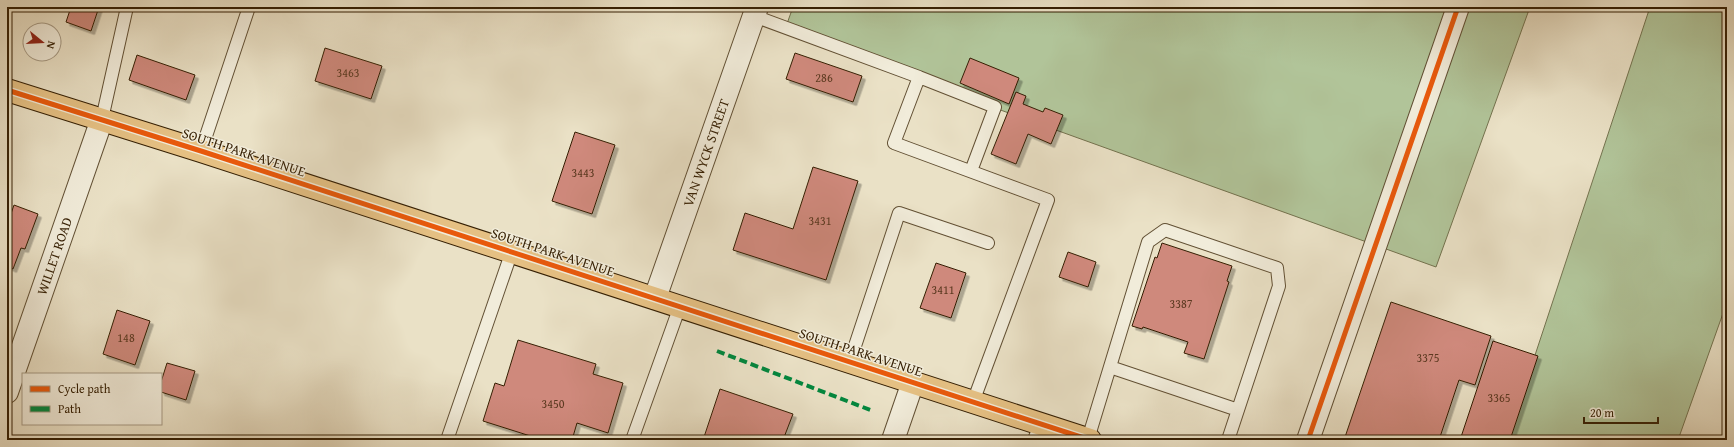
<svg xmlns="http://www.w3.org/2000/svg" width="1734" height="447" font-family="'Gentium Book Plus',serif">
<defs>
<filter id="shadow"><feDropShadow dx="3.5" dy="3.5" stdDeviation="0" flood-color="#0004"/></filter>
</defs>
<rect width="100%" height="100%" fill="#eae1c6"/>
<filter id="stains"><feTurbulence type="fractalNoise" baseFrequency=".005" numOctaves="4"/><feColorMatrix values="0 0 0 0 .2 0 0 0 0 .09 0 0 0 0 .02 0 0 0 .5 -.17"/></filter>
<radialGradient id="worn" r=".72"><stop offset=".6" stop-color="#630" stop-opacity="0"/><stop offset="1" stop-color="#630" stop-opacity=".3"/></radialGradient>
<path fill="#b1c499" stroke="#73724e" d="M 793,7 L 1530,7 L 1436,267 L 784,32 Z
M 1650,7 L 1727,7 L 1727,302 L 1678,440 L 1507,440 Z"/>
<path fill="#cf897b" stroke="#351f03" filter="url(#shadow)" d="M 71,7 L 99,7 L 91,31 L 66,22 Z
M 325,48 L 382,66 L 371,99 L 315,81 Z
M 795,53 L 862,76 L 853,102 L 786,79 Z
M 137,55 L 195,75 L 186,100 L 129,80 Z
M 970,58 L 1019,78 L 1009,104 L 960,83 Z
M 1016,92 L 1026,96 L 1023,104 L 1043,112 L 1045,108 L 1063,115 L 1051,144 L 1028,134 L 1016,164 L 991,154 Z
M 575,132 L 615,145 L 592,214 L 552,201 Z
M 813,167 L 858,181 L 826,280 L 733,250 L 745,213 L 793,229 Z
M 14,205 L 38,214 L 25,249 L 21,248 L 13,269 L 7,266 L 7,225 Z
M 1162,243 L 1232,266 L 1227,281 L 1229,282 L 1204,359 L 1184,353 L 1188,342 L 1143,327 L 1142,329 L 1132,326 L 1155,257 L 1157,258 Z
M 1068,252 L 1096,262 L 1088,287 L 1059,277 Z
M 936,263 L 966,273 L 951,318 L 920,308 Z
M 1391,302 L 1491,336 L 1475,385 L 1459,380 L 1439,440 L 1344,440 Z
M 117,310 L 150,321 L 135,365 L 103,354 Z
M 518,340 L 596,364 L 593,374 L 623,383 L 608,433 L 577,423 L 572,440 L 543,440 L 483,421 L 495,383 L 504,386 Z
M 1493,341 L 1538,356 L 1510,440 L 1460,440 Z
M 167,363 L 195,371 L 186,400 L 161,392 L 161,382 Z
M 720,389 L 793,414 L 783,440 L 703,440 Z"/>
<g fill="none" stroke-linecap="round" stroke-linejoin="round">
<defs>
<path id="lane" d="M 754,16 L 919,77 L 894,143 L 1048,200 L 973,402
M 919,77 L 995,107 L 971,171
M 102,119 L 127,7
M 201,151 L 249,7
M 850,361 L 899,213 L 988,243
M 1110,367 L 1238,410
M 1088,439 L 1148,242 L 1165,230 L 1277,268 L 1279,286 L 1228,440
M 447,440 L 512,251
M 632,440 L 680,306
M 1034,440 L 1040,424"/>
<g id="street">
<path id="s1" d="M 655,298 L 757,7"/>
<path id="s2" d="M 7,392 L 102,119"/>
<path d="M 893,440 L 913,382"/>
<path d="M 1308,440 L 1458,7"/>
</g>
<path id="primary" d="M 7,90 L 201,151 L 1090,440"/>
</defs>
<use href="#lane" stroke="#625034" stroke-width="14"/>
<use href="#street" stroke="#625034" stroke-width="24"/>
<use href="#primary" stroke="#351f03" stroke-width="24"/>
<use href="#lane" stroke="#f1ecda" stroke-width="12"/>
<use href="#street" stroke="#f1ecda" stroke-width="22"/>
<use href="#primary" stroke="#e5c083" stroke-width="22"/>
<path stroke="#00873e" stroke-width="4" stroke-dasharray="8 4" stroke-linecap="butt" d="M 717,351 L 873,411"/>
<defs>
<path id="cycleway" d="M 7,90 L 201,151 L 1090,440
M 1308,440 L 1458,7"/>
</defs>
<use href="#cycleway" stroke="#f1ecda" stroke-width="8"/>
<use href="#cycleway" stroke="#e8590c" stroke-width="5"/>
</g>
<g text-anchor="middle" stroke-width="3" stroke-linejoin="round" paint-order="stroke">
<g font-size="12" fill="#5c3a21">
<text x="348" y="77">3463</text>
<text x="824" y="82">286</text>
<text x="583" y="177">3443</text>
<text x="820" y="225">3431</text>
<text x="943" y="294">3411</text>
<text x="1181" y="308">3387</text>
<text x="126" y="342">148</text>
<text x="1428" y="362">3375</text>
<text x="1499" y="402">3365</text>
<text x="553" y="408">3450</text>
</g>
<g font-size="14" fill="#351f03" stroke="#f1ecda">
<text transform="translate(244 152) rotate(18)" y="5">SOUTH PARK AVENUE</text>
<text dy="5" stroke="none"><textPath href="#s1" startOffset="154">VAN WYCK STREET</textPath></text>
<text transform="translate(553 252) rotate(18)" y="5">SOUTH PARK AVENUE</text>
<text dy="5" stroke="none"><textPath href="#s2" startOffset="144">WILLET ROAD</textPath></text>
<text transform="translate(861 352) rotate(18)" y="5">SOUTH PARK AVENUE</text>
</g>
</g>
<rect width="1734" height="447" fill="none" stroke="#eae1c6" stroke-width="24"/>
<rect x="8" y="8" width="1718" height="431" fill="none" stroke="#351f03" stroke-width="2"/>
<rect x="12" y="12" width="1710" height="423" fill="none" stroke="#351f03"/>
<rect x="22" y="373" width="140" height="52" fill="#f1ecda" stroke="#a69a84"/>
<rect x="30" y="386" width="20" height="6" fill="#e8590c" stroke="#a69a84"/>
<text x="58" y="393" font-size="12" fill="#351f03">Cycle path</text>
<rect x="30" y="406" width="20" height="6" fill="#00873e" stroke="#a69a84"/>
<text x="58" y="413" font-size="12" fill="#351f03">Path</text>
<g transform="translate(42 42) rotate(108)"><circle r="19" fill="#f1ecda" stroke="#a69a84"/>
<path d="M0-3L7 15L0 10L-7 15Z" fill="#8f2418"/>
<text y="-6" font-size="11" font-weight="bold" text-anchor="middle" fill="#351f03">N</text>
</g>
<path d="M1584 417v6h74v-6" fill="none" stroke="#351f03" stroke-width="2"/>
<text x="1590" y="417" font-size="12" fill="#351f03" stroke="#f1ecda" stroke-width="3" paint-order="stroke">20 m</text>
<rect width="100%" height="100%" filter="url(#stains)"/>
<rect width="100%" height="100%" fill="url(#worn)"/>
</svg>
